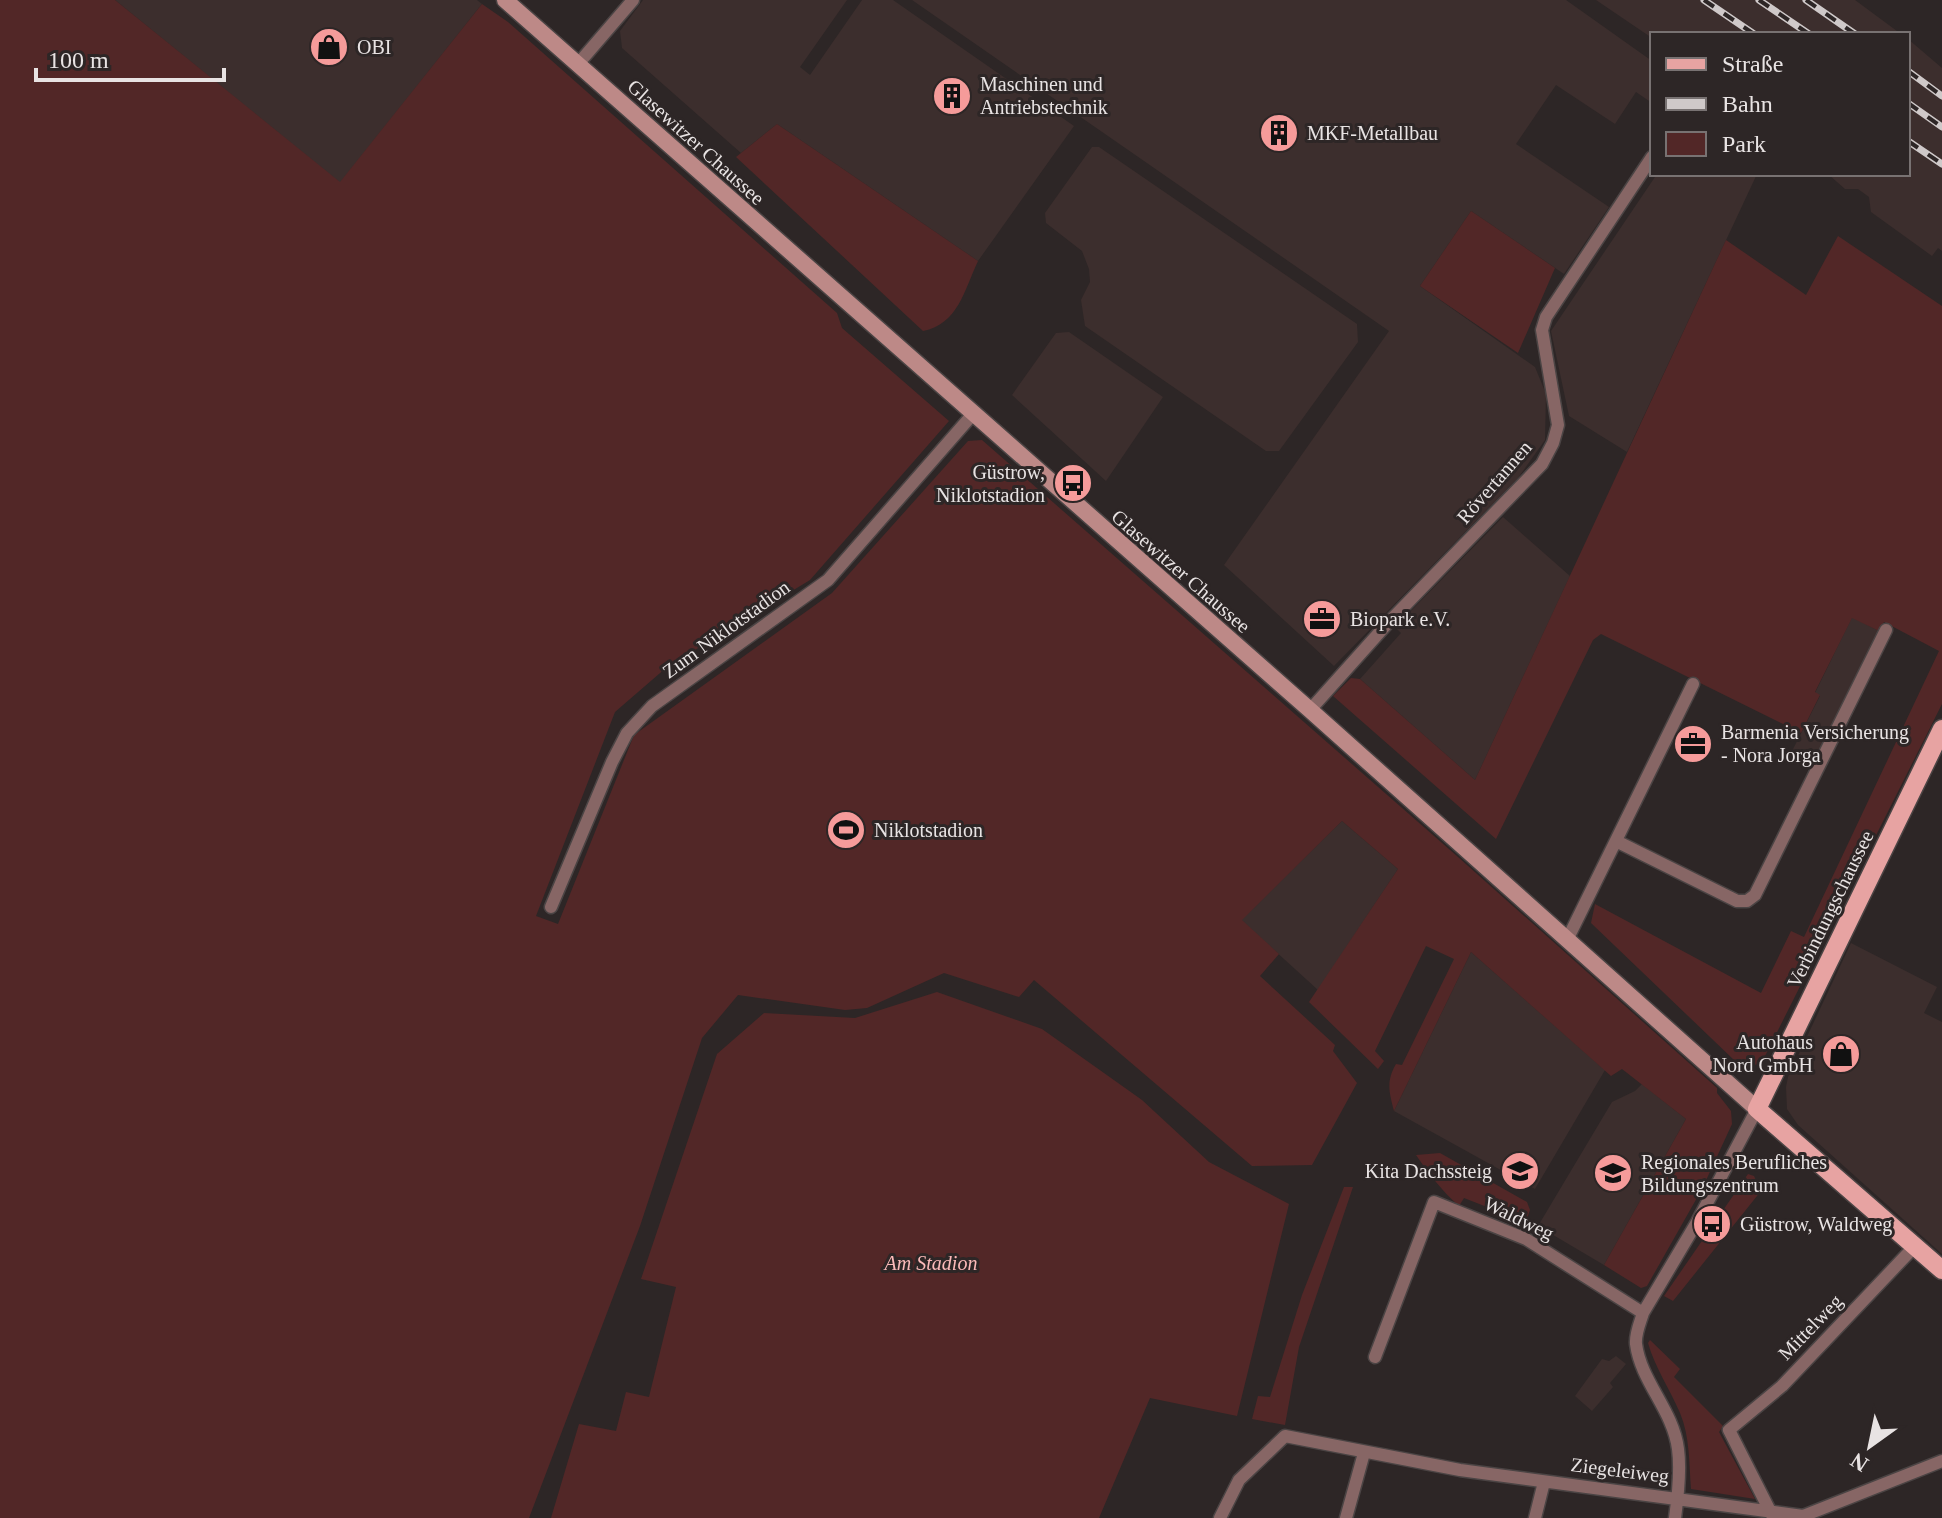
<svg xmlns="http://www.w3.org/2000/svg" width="1942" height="1518" font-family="Georgia,serif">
<rect width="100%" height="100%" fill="#2d2626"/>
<path fill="#3c2e2d" d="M 115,0 L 477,0 L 482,4 L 340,183 Z
M 643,0 L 847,0 L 800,67 L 810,75 L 862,0 L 893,0 L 1074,126 L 978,261 L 777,124 L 741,153 L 622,48 L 620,31 Z
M 912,0 L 1566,0 L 1652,61 L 1652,103 L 1636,92 L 1615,124 L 1556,85 L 1516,144 L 1609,207 L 1564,274 L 1471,211 L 1420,286 L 1535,367 L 1546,394 L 1545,440 L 1518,478 L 1334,666 L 1224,565 L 1389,331 Z
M 1596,0 L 1855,0 L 1901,34 L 1652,34 L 1652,38 Z
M 1908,39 L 1942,68 L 1942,251 L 1938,248 L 1932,256 L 1871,212 L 1869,197 L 1858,189 L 1845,189 L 1828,174 L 1908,174 Z
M 1092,147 L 1099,147 L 1357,324 L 1358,342 L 1279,451 L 1266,451 L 1085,326 L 1081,300 L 1090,282 L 1089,269 L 1082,251 L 1046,223 L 1045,213 Z
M 1657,174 L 1757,174 L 1627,452 L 1569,416 L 1551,331 Z
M 1069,332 L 1163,397 L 1106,481 L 1012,395 L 1056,333 Z
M 1503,517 L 1570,576 L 1475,780 L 1360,679 L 1401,633 L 1395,627 Z
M 1852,617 L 1879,631 L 1811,766 L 1790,755 L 1820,696 L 1815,693 Z
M 1342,821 L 1398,869 L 1318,990 L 1241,920 Z
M 1851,943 L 1937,987 L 1924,1013 L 1942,1022 L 1942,1254 L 1798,1125 L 1787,1109 L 1786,1087 L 1788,1077 Z
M 1471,952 L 1605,1070 L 1535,1189 L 1394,1111 Z
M 1642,1084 L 1686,1119 L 1604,1265 L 1538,1226 L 1612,1102 L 1635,1091 Z
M 1616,1356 L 1626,1364 L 1610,1383 L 1613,1387 L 1592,1411 L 1575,1396 L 1602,1359 L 1609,1361 Z"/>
<path fill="#522727" d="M 0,0 L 115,0 L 340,182 L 482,4 L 508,22 L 837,313 L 842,328 L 949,421 L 810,580 L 667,667 L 615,712 L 536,916 L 558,924 L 634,735 L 832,593 L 968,441 L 982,440 L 1458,857 L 1717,1088 L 1717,1093 L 1731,1111 L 1732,1124 L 1702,1189 L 1647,1286 L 1641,1288 L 1604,1265 L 1686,1119 L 1622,1069 L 1611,1076 L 1471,952 L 1394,1111 C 1389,1092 1386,1081 1396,1064 L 1402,1065 L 1454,959 L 1426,946 L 1375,1051 L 1384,1061 L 1378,1069 L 1309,1002 L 1398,869 L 1342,821 L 1242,920 L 1279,954 L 1260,976 L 1335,1045 L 1333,1051 L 1357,1083 L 1312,1165 L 1252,1166 L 1034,980 L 1019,997 L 944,973 L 867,1008 L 845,1010 L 738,995 L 702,1038 L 640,1226 L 529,1518 L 0,1518 Z
M 777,124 L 978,261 C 964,291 958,324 923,331 L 736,157 Z
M 1471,211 L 1555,268 L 1518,353 L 1420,286 Z
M 1838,236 L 1942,306 L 1942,704 L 1761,1064 L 1745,1066 L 1734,1060 L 1591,923 L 1595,904 L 1761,993 L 1791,931 L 1804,937 L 1939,651 L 1884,622 L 1879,631 L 1852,618 L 1815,692 L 1820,695 L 1801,733 L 1601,634 L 1593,640 L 1496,839 L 1333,696 L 1351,678 L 1360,679 L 1475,780 L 1726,240 L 1806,295 Z
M 937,992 L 1042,1029 L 1142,1100 L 1209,1162 L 1289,1204 L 1237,1416 L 1150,1398 L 1099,1518 L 551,1518 L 579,1424 L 616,1431 L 626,1392 L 649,1397 L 676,1287 L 641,1279 L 717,1054 L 764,1013 L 855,1018 Z
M 1440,1153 L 1527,1202 L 1530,1210 L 1524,1227 L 1520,1229 L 1512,1227 L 1515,1218 L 1464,1198 L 1459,1206 C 1442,1191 1429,1174 1416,1155 Z
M 1748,1174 L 1754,1176 L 1761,1191 L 1673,1301 L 1664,1296 Z
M 1344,1187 L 1353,1187 L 1299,1347 L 1285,1425 L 1252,1419 L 1258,1396 L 1270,1397 L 1302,1295 Z
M 1650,1340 L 1680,1369 L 1674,1377 L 1723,1426 L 1719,1432 L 1755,1499 L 1691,1489 C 1689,1463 1690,1437 1680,1413 C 1670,1389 1655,1368 1648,1343 Z"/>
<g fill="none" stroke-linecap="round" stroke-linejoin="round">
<defs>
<path id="minor" d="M 578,64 L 633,0
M 1310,710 L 1387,624 L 1542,464 L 1553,443 L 1558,425 L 1542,330 L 1546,317 L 1652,157
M 1616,841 L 1737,901 L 1747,901 L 1755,895 L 1886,630
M 551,907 L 612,762 L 627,733 L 652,706 L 828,580 L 973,414
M 1567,940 L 1693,684
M 1375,1357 L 1434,1202 L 1526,1239 L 1643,1313
M 1772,1515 L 1729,1430 L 1782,1386 L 1915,1246
M 1220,1518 L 1239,1480 L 1285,1436 L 1460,1470 L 1803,1516 L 1942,1461
M 1346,1518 L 1364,1453
M 1535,1518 L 1544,1482
M 1675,1518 C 1678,1496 1681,1471 1678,1449 C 1673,1410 1641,1382 1636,1344 C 1635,1334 1640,1323 1643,1313 L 1697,1222 L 1757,1109"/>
<path id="secondary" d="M 505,0 L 1310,710 L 1757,1109"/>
<path id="primary" d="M 1942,729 L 1757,1109 L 1942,1270"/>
</defs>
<use href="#minor" stroke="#4b4444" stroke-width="15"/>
<use href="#secondary" stroke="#4b4444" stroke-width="19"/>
<use href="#primary" stroke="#4b4444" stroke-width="21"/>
<use href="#minor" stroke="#876665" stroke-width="12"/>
<use href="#secondary" stroke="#bd8987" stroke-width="16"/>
<use href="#primary" stroke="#e7a3a2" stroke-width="18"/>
<defs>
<path id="rail" d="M 1704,0 L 1754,34
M 1759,0 L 1809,34
M 1806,0 L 1855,34
M 1908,71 L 1942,96
M 1908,103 L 1942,127
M 1908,141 L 1942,164"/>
</defs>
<use href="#rail" stroke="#cfc9c9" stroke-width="7"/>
<use href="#rail" stroke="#2d2626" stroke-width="4" stroke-dasharray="12" stroke-linecap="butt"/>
</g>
<defs>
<symbol id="shop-disc" viewBox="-11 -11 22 22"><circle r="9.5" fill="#f59b9a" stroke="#2d2626"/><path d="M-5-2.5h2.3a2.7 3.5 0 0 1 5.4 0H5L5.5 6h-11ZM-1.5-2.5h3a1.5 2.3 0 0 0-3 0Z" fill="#111"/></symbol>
<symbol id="building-disc" viewBox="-11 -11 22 22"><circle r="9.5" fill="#f59b9a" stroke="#2d2626"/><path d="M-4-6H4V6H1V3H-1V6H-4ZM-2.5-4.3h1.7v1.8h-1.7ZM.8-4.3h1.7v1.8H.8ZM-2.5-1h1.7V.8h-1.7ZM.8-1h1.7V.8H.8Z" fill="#111"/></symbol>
<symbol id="bus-disc" viewBox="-11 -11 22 22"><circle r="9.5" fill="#f59b9a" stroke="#2d2626"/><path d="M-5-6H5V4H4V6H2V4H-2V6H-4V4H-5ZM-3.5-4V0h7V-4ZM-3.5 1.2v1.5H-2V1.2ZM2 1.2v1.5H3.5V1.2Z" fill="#111"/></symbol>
<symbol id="office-disc" viewBox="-11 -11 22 22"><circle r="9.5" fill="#f59b9a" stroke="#2d2626"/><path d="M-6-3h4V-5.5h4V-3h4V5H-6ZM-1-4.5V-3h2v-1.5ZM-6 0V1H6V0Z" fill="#111"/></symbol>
<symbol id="stadium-disc" viewBox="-11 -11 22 22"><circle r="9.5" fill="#f59b9a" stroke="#2d2626"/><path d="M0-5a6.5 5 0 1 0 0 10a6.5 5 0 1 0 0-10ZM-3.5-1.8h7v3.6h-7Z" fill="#111"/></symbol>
<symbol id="school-disc" viewBox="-11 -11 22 22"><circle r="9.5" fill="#f59b9a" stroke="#2d2626"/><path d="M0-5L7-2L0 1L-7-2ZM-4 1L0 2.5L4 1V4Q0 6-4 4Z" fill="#111"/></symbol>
<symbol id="university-disc" viewBox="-11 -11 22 22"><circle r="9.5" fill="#f59b9a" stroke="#2d2626"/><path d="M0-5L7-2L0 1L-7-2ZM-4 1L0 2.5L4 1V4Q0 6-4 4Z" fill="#111"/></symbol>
</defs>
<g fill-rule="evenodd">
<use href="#shop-disc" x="307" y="25" width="44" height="44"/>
<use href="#building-disc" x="930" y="74" width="44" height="44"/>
<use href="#building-disc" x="1257" y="111" width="44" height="44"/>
<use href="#bus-disc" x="1051" y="461" width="44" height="44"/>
<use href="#office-disc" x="1300" y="597" width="44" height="44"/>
<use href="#office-disc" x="1671" y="722" width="44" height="44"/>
<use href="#stadium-disc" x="824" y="808" width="44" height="44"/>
<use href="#shop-disc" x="1819" y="1032" width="44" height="44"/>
<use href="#school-disc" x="1498" y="1149" width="44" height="44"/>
<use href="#university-disc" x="1591" y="1151" width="44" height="44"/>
<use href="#bus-disc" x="1690" y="1202" width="44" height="44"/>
</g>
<g text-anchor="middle" stroke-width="6" stroke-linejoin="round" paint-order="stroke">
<g font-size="20" fill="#e8e3e3" stroke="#2d2626" text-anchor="start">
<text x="357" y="54">OBI</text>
<text x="980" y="91">Maschinen und<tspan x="980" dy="23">Antriebstechnik</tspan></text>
<text x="1307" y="140">MKF-Metallbau</text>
<text x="1045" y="479" text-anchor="end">Güstrow,<tspan x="1045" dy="23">Niklotstadion</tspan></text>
<text x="1350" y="626">Biopark e.V.</text>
<text x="1721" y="739">Barmenia Versicherung<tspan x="1721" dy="23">- Nora Jorga</tspan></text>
<text x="874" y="837">Niklotstadion</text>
<text x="1813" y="1049" text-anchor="end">Autohaus<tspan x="1813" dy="23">Nord GmbH</tspan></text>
<text x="1641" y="1169">Regionales Berufliches<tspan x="1641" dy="23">Bildungszentrum</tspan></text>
<text x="1492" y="1178" text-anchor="end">Kita Dachssteig</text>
<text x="1740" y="1231">Güstrow, Waldweg</text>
</g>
<g font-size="20" fill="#e8e3e3" stroke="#2d2626">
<text transform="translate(696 142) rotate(42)" y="7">Glasewitzer Chaussee</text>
<text transform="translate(1494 482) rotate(-49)" y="7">Rövertannen</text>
<text transform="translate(1181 571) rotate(41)" y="7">Glasewitzer Chaussee</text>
<text transform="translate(726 629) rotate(-36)" y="7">Zum Niklotstadion</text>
<text transform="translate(1830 909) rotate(-64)" y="7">Verbindungschaussee</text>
<text transform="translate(1519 1218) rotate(26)" y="7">Waldweg</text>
<text transform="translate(1810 1327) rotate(-46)" y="7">Mittelweg</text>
<text transform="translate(1620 1470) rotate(7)" y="7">Ziegeleiweg</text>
</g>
<g font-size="20" font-style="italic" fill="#fbbab9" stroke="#2d2626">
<text x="931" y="1270">Am Stadion</text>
</g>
</g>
<rect x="1650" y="32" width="260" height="144" fill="#2d2626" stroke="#787272" stroke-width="2"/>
<rect x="1666" y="58" width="40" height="12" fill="#e7a3a2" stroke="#787272" stroke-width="2"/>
<text x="1722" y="72" font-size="24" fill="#e8e3e3">Straße</text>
<rect x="1666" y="98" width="40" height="12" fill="#cfc9c9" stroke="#787272" stroke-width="2"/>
<text x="1722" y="112" font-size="24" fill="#e8e3e3">Bahn</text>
<rect x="1666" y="132" width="40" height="24" fill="#522727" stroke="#787272" stroke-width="2"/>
<text x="1722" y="152" font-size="24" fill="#e8e3e3">Park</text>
<g transform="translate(1870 1446) rotate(213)" stroke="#2d2626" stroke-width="6" paint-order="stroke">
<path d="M0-6L14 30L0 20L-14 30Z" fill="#e8e3e3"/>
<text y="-12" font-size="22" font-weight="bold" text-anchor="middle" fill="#e8e3e3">N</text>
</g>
<path d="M36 68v12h188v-12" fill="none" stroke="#e8e3e3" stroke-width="4"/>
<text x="48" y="68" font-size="24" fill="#e8e3e3" stroke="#2d2626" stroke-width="6" paint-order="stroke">100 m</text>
</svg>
